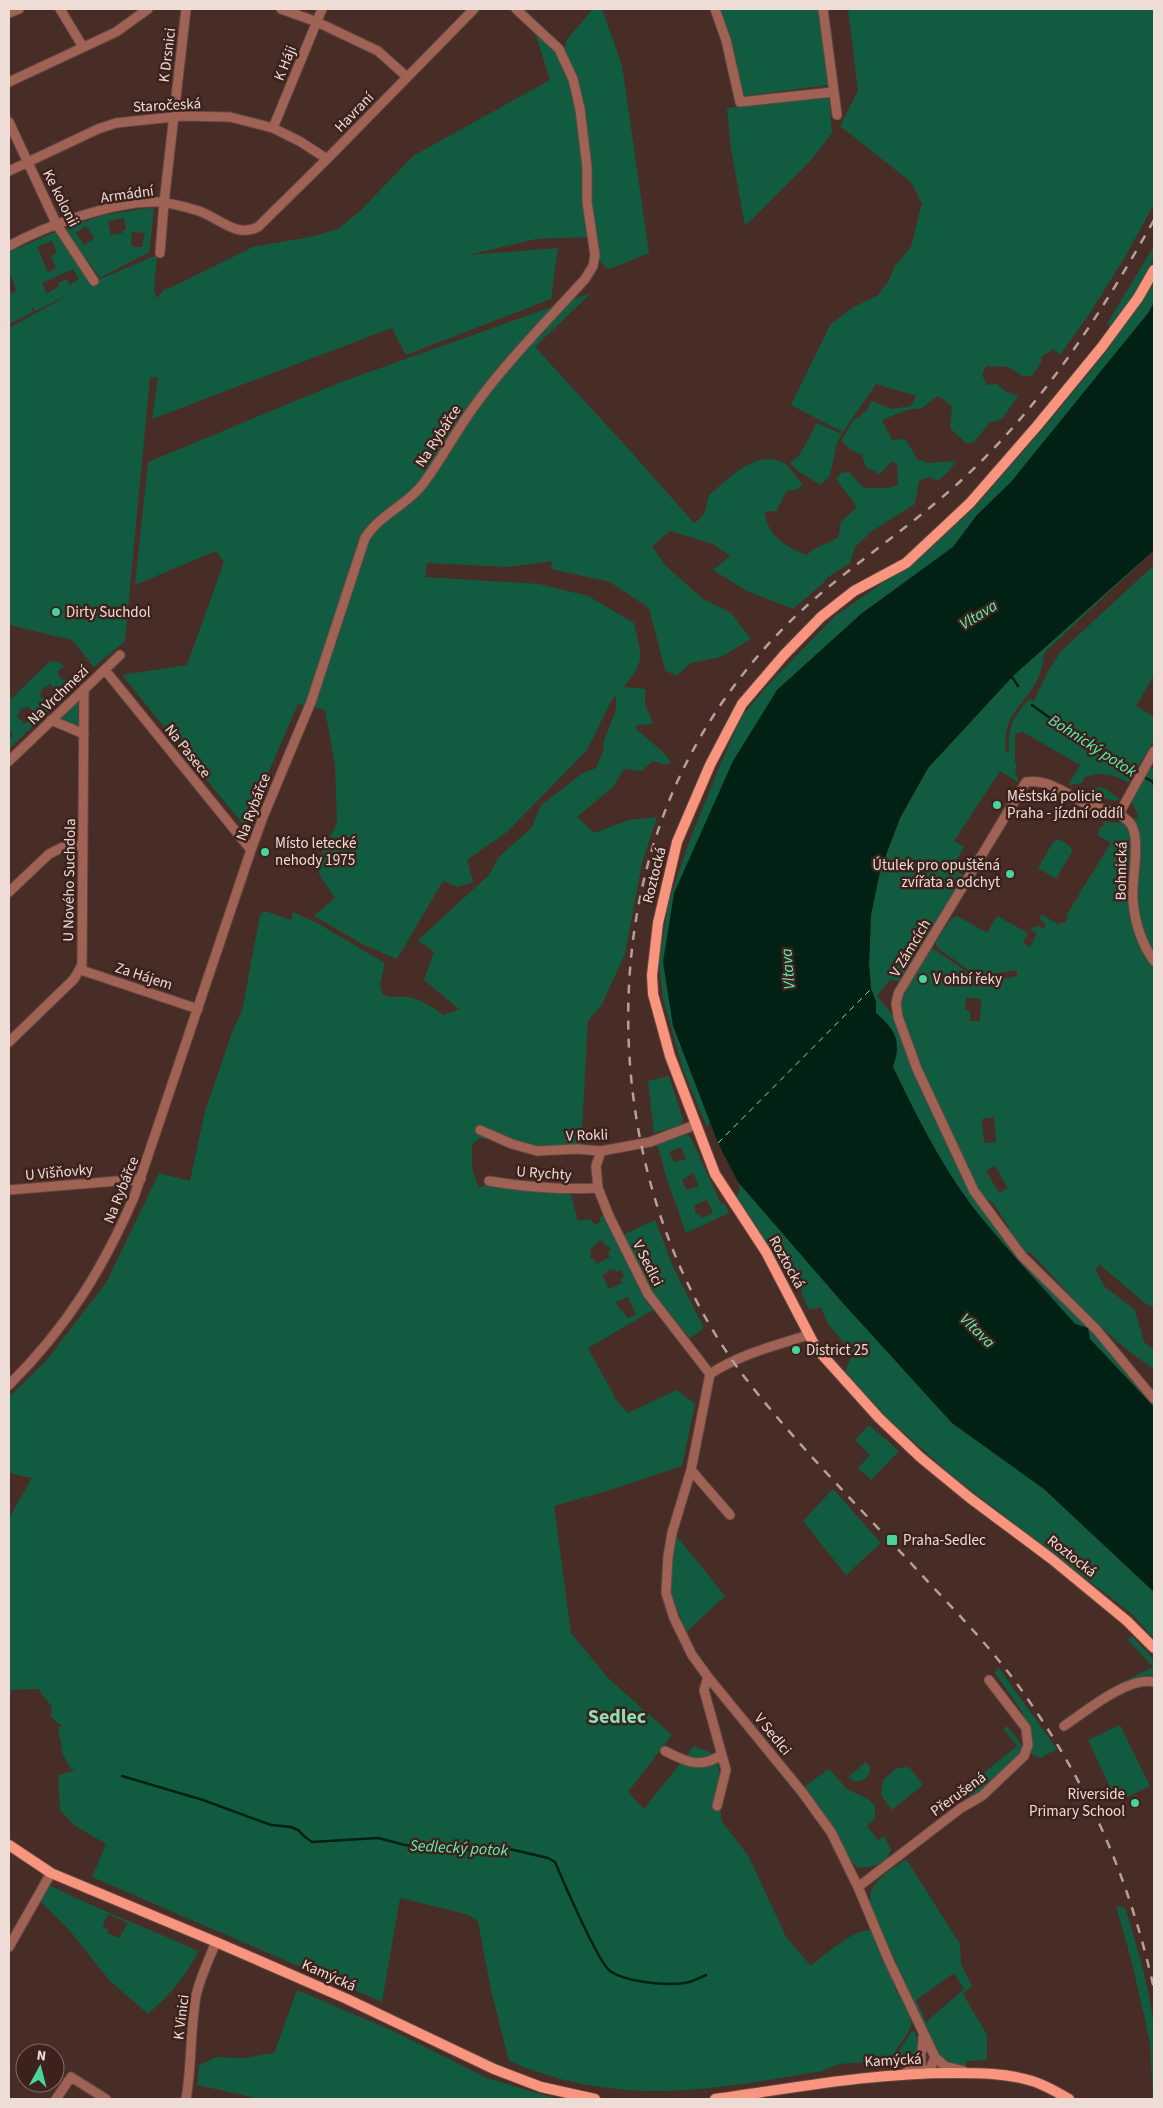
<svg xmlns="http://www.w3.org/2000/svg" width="1163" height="2108" font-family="'Source Sans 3',sans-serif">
<rect width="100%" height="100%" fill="#482c26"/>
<path fill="#115c41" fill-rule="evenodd" d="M 593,9 L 602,9 L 622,65 L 649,253 L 612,268 L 606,268 L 595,255 L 587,139 L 564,51 L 567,39 Z
M 719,9 L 819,9 L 822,27 L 828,85 L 744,96 Z
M 848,9 L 1154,9 L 1154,204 L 1125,257 L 1090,313 L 1060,355 L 1054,349 L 1041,357 L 1041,363 L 1032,376 L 1022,376 L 1009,367 L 986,366 L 982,374 L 986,385 L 997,384 L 1005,391 L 1018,396 L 1002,419 L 989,423 L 975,441 L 967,444 L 950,428 L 952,406 L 938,396 L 922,408 L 907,410 L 882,420 L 892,440 L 905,439 L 918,460 L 929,463 L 956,461 L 950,470 L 938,481 L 929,477 L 919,481 L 915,504 L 872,531 L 855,547 L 850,563 L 828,577 L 822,584 L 793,609 L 747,591 L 713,570 L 730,556 L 713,544 L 670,531 L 652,546 L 665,565 L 703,599 L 731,613 L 751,639 L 721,657 L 691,663 L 676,676 L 665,670 L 649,608 L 610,582 L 551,569 L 552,561 L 508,567 L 427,563 L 425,577 L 539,584 L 588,596 L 634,623 C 641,656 647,660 623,687 L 645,689 L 645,704 L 653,724 L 637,725 L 636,729 L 663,752 L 671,762 L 666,765 L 653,761 L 642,771 L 624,769 L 614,786 L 577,817 L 594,833 L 629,820 L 657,817 L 642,863 L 625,954 L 602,1004 L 588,1021 L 581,1147 L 529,1148 L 509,1140 L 479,1138 L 472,1145 L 472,1168 L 479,1188 L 489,1183 L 570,1192 L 578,1221 L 590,1219 L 595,1225 L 601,1222 L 599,1217 L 603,1216 L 644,1298 L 653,1310 L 588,1348 L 617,1401 L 628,1413 L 677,1390 L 695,1404 L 682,1466 L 610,1490 L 554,1506 L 571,1633 L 608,1678 L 672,1735 L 628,1792 L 644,1809 L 694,1746 L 711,1753 L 719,1768 L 721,1820 L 749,1857 L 786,1937 L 811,1966 C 822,1957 857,1926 871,1931 L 896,1983 L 894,1985 L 897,1992 L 899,1991 L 901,1993 L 899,1995 C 903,2003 908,2012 911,2020 C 914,2031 894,2047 892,2060 L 839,2064 L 822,2071 C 709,2090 619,2108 509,2061 L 491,1990 L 478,1921 L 466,1914 L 400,1898 L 382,2002 L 92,1877 L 106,1844 L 74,1825 L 60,1810 L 58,1775 L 76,1770 L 71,1769 L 63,1755 L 58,1727 L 63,1727 L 51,1717 L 52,1707 L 38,1689 L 9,1690 L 9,1518 L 32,1478 L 9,1473 L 9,1397 L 45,1362 L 106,1283 L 159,1173 L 190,1181 L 205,1111 L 233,1030 L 242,1011 L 260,915 L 265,911 L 291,920 L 293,912 L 317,923 L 385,963 L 380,984 L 382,994 C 390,999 398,996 407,997 C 421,999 432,1007 444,1015 L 459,1009 L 424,980 L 434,952 L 418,940 L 490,874 L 498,858 L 532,827 L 541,805 L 583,773 L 596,768 L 603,752 L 604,740 L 616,710 L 616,695 L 611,701 L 587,750 L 507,832 L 467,860 L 473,882 L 458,887 L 443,881 L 397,959 L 364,945 L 314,916 L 335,898 L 319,874 L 321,855 L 337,823 L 335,766 L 325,710 L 298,704 L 245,827 L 122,675 L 187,665 L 224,562 L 216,551 L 135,585 L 148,462 L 341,382 L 591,293 L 535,347 L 633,454 L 693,522 L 695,523 L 704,514 L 709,495 C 728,480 755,449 782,462 C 790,466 797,478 803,485 L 796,490 L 787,491 L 776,511 L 765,512 C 768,537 785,546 806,555 L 816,548 L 838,538 L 841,522 L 857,507 L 836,479 L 841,473 L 849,472 L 864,488 L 889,488 L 898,485 L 897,464 L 892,461 L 880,474 L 866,467 L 862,455 L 850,449 L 841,441 L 853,421 L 866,411 L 872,401 L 891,409 L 911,406 L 916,396 L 876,384 L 843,432 L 791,405 L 830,325 L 852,308 L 878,295 L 888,282 L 895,266 L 911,247 L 921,206 L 923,206 L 911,182 L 840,126 L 858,91 ZM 602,1240 L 605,1246 L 608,1245 L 611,1250 L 608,1252 L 610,1257 L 597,1264 L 594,1259 L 589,1258 L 592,1253 L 590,1249 L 595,1246 L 595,1244 ZM 609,1269 L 610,1271 L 615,1269 L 617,1272 L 621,1270 L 624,1277 L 620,1279 L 622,1283 L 609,1289 L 602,1275 L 608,1272 L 607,1270 ZM 628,1297 L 636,1315 L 627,1318 L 622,1309 L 620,1310 L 616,1302 Z
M 535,33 L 559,49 L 573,79 L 592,237 L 536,239 L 468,255 L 558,248 L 551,299 L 406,355 L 392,328 L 152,419 L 158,378 L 150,377 L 125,641 L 94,667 L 72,640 L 9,625 L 9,328 L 72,293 L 35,311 L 33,307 L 31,308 L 33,312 L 9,324 L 9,294 L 17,291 L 9,273 L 9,252 L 55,232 L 91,283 L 157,255 L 154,291 L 157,298 L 165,289 L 168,289 L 253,247 L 310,237 L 338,229 L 359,212 L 413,156 L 550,80 ZM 52,241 L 57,252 L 51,256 L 56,268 L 48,272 L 37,247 ZM 73,269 L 79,279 L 70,285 L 66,279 L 58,283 L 59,286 L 47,294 L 42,283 Z
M 829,95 L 832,133 L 811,160 L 745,226 L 731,149 L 727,108 Z
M 147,208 L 154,209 L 149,252 L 100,278 L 65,229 L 100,216 ZM 124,218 L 126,230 L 122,231 L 123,233 L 111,235 L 108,221 ZM 86,226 L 95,238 L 84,245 L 76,233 ZM 132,232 L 145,233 L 142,247 L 133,247 L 131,244 Z
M 1154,246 C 1154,276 1129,305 1112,328 L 1107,324 Z
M 1154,283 L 1154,302 L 1149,312 L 1011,482 L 977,515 L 953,547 L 861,614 L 777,690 L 711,1121 L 707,1127 L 684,1072 L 663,999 L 659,962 L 669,901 L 689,842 L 723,758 L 743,715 L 766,687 L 835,616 L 924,554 L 975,507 L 1042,430 L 1106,352 Z
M 817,423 L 842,434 L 837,443 L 830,475 L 820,485 L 798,471 L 790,463 L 799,456 Z
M 1154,550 L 1044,653 C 1043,660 1042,669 1039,676 C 1025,708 1001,711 1006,753 L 1009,752 C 1007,729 1013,715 1030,699 L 1034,701 C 1041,686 1049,667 1059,655 L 1058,654 L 1154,565 L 1154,675 L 1136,706 L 1154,717 L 1154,740 L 1128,783 C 1113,773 1102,772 1084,777 L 1082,783 L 1068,785 L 1080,765 L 1023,732 L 1015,734 L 1015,764 L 1017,764 L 1015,771 L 1019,783 L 1000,771 L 954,841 L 964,847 L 953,867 L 964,876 L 902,982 L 890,980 L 877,996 L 892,1014 L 914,1067 L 974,1197 L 1092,1328 L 1154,1402 L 1154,1407 L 1090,1339 L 1088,1328 L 1075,1324 C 1045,1290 1013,1256 984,1221 C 946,1175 919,1121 893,1067 L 898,1052 L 889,1025 L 876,1013 L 876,1001 L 871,989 L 869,964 L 871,915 L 880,871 L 900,818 L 928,768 L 1013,676 Z
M 56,661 L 66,667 L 64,666 L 58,671 L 58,675 L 64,681 L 67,679 L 69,681 L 75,676 L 79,681 L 9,749 L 9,739 L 13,735 L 9,730 L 9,701 L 49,662 ZM 50,684 L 58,692 L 47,703 L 39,695 L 42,692 L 41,690 ZM 28,706 L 35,714 L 24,724 L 17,716 L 21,709 Z
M 78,702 L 78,725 L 75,726 L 61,720 L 60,719 Z
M 1150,767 L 1154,770 L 1154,1308 L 1145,1303 L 1099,1264 L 1096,1271 L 1104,1286 L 1135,1310 L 1144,1342 L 1154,1350 L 1154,1369 C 1107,1339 1069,1293 1031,1253 L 1025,1253 L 1010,1236 L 1009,1227 L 993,1203 L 981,1195 L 933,1100 L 902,1019 L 899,1003 L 901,994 L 929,949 L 932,948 L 970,974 L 997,980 L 1017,976 L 1017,970 L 985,975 L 970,971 L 938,948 L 935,943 L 951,919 L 957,916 L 987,933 L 997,916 L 1028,933 L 1023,942 L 1030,947 L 1037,934 L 1031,930 L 1033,927 L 1039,926 L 1044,929 L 1046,925 L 1040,919 L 1041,914 L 1059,925 L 1061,922 L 1065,923 L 1068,918 L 1066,916 L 1077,898 L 1079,898 L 1079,894 L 1111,843 L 1097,835 L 1101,826 L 1105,826 L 1102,821 L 1119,823 L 1139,817 L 1131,800 ZM 966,998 L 981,999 L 980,1021 L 970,1021 L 970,1011 L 965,1010 ZM 994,1117 L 996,1142 L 984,1143 L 982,1119 ZM 995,1166 L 1008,1188 L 999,1193 L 986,1171 Z
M 1097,787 L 1104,788 L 1120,799 L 1115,801 L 1091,794 L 1092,790 Z
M 1059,839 L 1071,847 L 1072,852 L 1056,879 L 1038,868 L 1053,842 Z
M 669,1076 L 683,1119 L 681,1125 L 654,1133 L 648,1081 Z
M 685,1134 L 690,1136 L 721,1204 L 724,1203 L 729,1213 L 686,1233 L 666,1177 L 659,1149 L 655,1144 ZM 681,1147 L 686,1159 L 674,1162 L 669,1152 ZM 693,1173 L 699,1186 L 687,1190 L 682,1180 ZM 707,1200 L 713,1213 L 701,1218 L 699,1214 L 695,1213 L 695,1205 Z
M 738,1182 L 842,1302 L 952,1423 L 1044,1489 L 1154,1592 L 1154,1639 L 1132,1614 L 955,1478 L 886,1417 L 845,1372 L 851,1357 L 842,1350 L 846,1346 L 827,1322 L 821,1307 L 809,1310 L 796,1279 L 793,1280 L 780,1266 L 736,1197 L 740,1190 Z
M 655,1220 L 674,1269 L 704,1328 L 690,1338 L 655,1295 L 623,1235 Z
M 869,1425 L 899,1451 L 871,1480 L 858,1468 L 870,1455 L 855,1440 Z
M 833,1489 L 881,1543 L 846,1575 L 803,1521 Z
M 676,1535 L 725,1596 L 686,1632 L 671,1593 L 669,1593 L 671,1555 Z
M 1132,1636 L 1154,1660 L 1154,1675 C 1132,1674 1084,1710 1063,1722 L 1062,1720 L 1118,1684 L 1153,1667 L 1128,1640 Z
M 998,1667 L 1057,1749 L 1040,1758 L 1030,1753 L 1031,1743 L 1022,1717 L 1023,1713 L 995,1673 Z
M 1120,1725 L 1150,1786 L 1117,1802 L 1088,1740 Z
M 1007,1726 L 1020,1743 L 1023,1752 L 980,1792 L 971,1797 L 964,1789 L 1017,1746 L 1004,1729 Z
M 866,1762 L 870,1767 C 870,1776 865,1782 855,1781 L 848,1777 Z
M 906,1767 L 910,1768 L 923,1785 L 892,1810 L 881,1795 L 883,1780 L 895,1769 Z
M 829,1769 L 847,1789 L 868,1799 L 875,1806 L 875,1819 L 867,1826 L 878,1840 L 884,1836 L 891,1849 C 888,1864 869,1869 857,1867 L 849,1859 L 827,1818 L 805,1786 Z
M 906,1859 L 960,1944 L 961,1964 L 972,1986 L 963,1994 L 987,2035 L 987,2060 L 966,2061 L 966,2067 C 954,2067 948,2063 939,2056 L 872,1910 C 862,1884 889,1872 906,1859 ZM 954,1973 L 964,1989 L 926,2022 L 916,2000 Z
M 47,1884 C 96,1909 148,1928 198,1951 L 197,1954 C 183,1979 170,1995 148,2014 L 110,1981 L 70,1931 L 38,1899 ZM 108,1914 L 128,1923 L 119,1938 L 107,1933 L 108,1929 L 102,1926 Z
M 1116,1906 L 1125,1908 C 1137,1946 1149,1986 1154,2027 C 1157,2050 1154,2075 1154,2099 L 1153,2099 L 1150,2042 L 1131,1959 Z
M 297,1990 L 393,2031 L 487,2078 L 558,2099 L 261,2099 L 197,2085 L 199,2065 L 217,2057 L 245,2058 L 274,2053 Z
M 912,2031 L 915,2032 C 919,2043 918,2060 904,2063 L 904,2057 L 897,2056 L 897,2054 Z"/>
<path fill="#002113" d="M 1154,302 L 1154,550 L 1013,676 L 928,768 L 900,818 L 880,871 L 871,915 L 869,964 L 871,989 L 876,1001 L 876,1013 C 897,1032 901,1040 893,1067 C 919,1121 946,1175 984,1221 C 1013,1256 1045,1290 1075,1324 L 1088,1328 L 1090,1339 L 1154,1407 L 1154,1592 L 1044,1489 L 952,1423 L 842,1302 L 738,1182 L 718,1143 L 673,1026 L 663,962 L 674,893 L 733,761 L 777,690 L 861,614 L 953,547 L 977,515 L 1011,482 L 1149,312 Z"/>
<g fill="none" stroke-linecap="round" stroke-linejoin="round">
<path stroke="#002113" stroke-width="2.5" d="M 1011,675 L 1018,686
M 1032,705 L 1093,749 L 1153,782 L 1154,785
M 122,1776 L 203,1800 L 271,1825 L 291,1827 L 298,1830 L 305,1837 L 312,1842 L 378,1838 L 405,1845 L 477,1850 L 501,1847 L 548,1858 L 555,1862 C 563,1881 598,1962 610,1971 C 626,1982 665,1986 685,1983 C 692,1982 699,1978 706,1975"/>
<path stroke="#5cf3b7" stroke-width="1" stroke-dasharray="6 5" stroke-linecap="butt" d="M 718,1143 L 871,989"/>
<defs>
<path id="minor" d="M 60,9 L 83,47
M 281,9 L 317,22 L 378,51 L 407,77
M 715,9 L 726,40 L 740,102 L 833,92
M 823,9 L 837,115
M 9,13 L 19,9
M 9,82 L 116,32 L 148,9
M 9,122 L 57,225 L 94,281
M 273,128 L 322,9
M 9,171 L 98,129 L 116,123 L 182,116 L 230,117 L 273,128 L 301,142 L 327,159
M 9,246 C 45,226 116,200 158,202 C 171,203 186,207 199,211 C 219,218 236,238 258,227 L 327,159 L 474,9
M 160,253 L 164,203 L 186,9
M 105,670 L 251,850
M 51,720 L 84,734
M 9,761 L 120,655
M 1119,814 L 1154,751
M 9,892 L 49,854 L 65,846 L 83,845
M 1154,961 C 1141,943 1135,923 1133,901 C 1131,881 1142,837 1130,823 C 1118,809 1097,810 1082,802 C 1064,792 1047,779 1026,782 L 899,992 L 896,1003 L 898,1017 L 917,1069 L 974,1191 L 1022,1256 L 1096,1329 L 1154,1399
M 81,970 L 198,1009
M 9,1042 L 74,979 L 82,965 L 84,689
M 480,1130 L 512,1144 L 537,1151 L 577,1149 L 601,1151 L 650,1142 L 695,1125
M 601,1151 L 596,1166 L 598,1188 L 609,1216 L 648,1294 L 710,1374 L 691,1470 L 672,1533 L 668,1557 L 666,1593 L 674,1618 L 692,1655 L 708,1677 L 802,1792 L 831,1832 L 858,1887 L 889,1961 L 935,2057 L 945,2066 L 964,2071
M 489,1181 C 525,1187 561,1190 598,1188
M 9,1190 L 141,1179
M 710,1374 C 740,1354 774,1346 808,1335
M 9,1385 C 66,1328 102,1271 134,1197 L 251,850 L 263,817 L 311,702 L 365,538 C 379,515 406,506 423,484 C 441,460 455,433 473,408 C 506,362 547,321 585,279 L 593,266 L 595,255 L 587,202 L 587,167 L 580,109 L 573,79 L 559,49 L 516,9
M 691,1470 L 730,1515
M 708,1677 L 704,1690 L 726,1770 L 717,1806
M 1064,1726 C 1085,1712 1128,1676 1154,1682
M 665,1751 C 686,1762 701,1769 721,1755
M 858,1887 L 961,1808 L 982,1796 L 1024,1756 L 1028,1745 L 1026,1728 L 989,1680
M 9,1947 L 51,1873
M 921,2056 L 921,2066 L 926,2073 L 931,2067 L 935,2057
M 902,2075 C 918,2066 923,2056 923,2037
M 56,2099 L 71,2077 L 106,2099
M 186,2099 C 192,2065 190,2030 196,1996 C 200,1978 209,1959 216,1942"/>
<path id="major" d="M 1154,270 L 1138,298 L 1101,348 L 1037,426 L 970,503 L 906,563 L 854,591 L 821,617 L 784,655 L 742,704 L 710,765 L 677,842 L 658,923 L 652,975 L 653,994 L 670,1056 L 715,1174 L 766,1252 L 816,1348 L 879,1418 L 920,1457 L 970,1498 L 1053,1560 L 1127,1621 L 1154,1648
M 9,1845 L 51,1873 L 216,1942 L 347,1999 L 494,2069 L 541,2087 L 595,2099
M 715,2099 C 795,2088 871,2073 952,2073 C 978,2073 1007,2073 1032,2081 C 1045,2085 1057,2092 1069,2099"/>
</defs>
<use href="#minor" stroke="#634842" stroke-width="11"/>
<use href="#major" stroke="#634842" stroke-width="12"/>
<use href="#minor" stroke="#9f6254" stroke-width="9"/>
<use href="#major" stroke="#f9957e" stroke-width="10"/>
<path stroke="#b5a09a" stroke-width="2.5" stroke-dasharray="9 9" stroke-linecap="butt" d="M 1154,220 C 1102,312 1044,403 966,476 C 914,525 853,563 801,611 C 757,652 719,701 691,754 C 589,945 614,1207 746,1379 C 802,1451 869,1517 931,1585 C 965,1621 999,1657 1027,1698 C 1090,1788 1130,1881 1154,1989"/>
</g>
<g fill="#48d49d" stroke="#3d221c" stroke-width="2">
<circle cx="56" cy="612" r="5"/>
<circle cx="997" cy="805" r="5"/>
<circle cx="265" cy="852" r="5"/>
<circle cx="1010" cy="874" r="5"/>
<circle cx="923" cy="979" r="5"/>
<circle cx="796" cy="1350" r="5"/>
<rect x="886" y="1534" width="12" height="12" rx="2.5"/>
<circle cx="1135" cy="1803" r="5"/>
</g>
<g text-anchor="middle" stroke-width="5" stroke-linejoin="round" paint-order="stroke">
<g font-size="15" fill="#eedcd7" stroke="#3d221c">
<text transform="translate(167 55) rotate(-83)" y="5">K Drsnici</text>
<text transform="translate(285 63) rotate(-68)" y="5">K Háji</text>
<text transform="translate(167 105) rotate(-3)" y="5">Staročeská</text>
<text transform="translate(354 112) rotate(-46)" y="5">Havraní</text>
<text transform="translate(127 194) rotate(-8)" y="5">Armádní</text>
<text transform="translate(61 198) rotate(63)" y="5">Ke kolonii</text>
<text transform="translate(438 436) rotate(-57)" y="5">Na Rybářce</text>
<text transform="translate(58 695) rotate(-44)" y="5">Na Vrchmezí</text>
<text transform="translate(188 751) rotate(51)" y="5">Na Pasece</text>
<text transform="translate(253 807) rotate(-69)" y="5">Na Rybářce</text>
<text transform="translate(1121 871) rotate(-89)" y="5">Bohnická</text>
<text transform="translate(654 875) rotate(-76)" y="5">Roztocká</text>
<text transform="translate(69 880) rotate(-89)" y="5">U Nového Suchdola</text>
<text transform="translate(910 948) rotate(-59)" y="5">V Zámcích</text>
<text transform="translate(144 976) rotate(18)" y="5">Za Hájem</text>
<text transform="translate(587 1135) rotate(-2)" y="5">V Rokli</text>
<text transform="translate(59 1172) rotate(-5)" y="5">U Višňovky</text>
<text transform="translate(544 1173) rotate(4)" y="5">U Rychty</text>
<text transform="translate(121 1190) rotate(-68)" y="5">Na Rybářce</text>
<text transform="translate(787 1262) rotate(61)" y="5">Roztocká</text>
<text transform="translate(648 1263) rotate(63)" y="5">V Sedlci</text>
<text transform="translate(1072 1556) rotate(38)" y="5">Roztocká</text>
<text transform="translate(773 1734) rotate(51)" y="5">V Sedlci</text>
<text transform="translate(958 1794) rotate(-36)" y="5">Přerušená</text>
<text transform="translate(329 1975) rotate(24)" y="5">Kamýcká</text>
<text transform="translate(181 2017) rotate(-83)" y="5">K Vinici</text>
<text transform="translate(893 2060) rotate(-3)" y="5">Kamýcká</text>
</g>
<g font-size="15" fill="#eedcd7" stroke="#3d221c" text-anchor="start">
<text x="66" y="617">Dirty Suchdol</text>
<text x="1007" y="801">Městská policie<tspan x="1007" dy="17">Praha - jízdní oddíl</tspan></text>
<text x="275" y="848">Místo letecké<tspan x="275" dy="17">nehody 1975</tspan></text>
<text x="1000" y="870" text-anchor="end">Útulek pro opuštěná<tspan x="1000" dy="17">zvířata a odchyt</tspan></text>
<text x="933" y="984">V ohbí řeky</text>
<text x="806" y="1355">District 25</text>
<text x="903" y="1545">Praha-Sedlec</text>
<text x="1125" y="1799" text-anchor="end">Riverside<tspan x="1125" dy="17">Primary School</tspan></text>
</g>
<g font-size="16" font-style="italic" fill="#5cf3b7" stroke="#3d221c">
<text transform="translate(978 614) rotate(-32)" y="6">Vltava</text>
<text transform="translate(1093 745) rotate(33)" y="6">Bohnický potok</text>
<text transform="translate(787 969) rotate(-95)" y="6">Vltava</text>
<text transform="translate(978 1330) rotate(44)" y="6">Vltava</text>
<text transform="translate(459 1847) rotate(3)" y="6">Sedlecký potok</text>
</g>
<g font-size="20" font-weight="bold" fill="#8adfb8" stroke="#3d221c">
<text x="617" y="1723">Sedlec</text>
</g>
</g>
<rect width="1163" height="2108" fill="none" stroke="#eedcd7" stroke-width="20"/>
<g transform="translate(40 2068) rotate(7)"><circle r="24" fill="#3d221c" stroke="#846c67"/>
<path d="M0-4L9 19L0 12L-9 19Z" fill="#48d49d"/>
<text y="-8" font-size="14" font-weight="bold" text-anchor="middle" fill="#eedcd7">N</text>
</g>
</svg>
